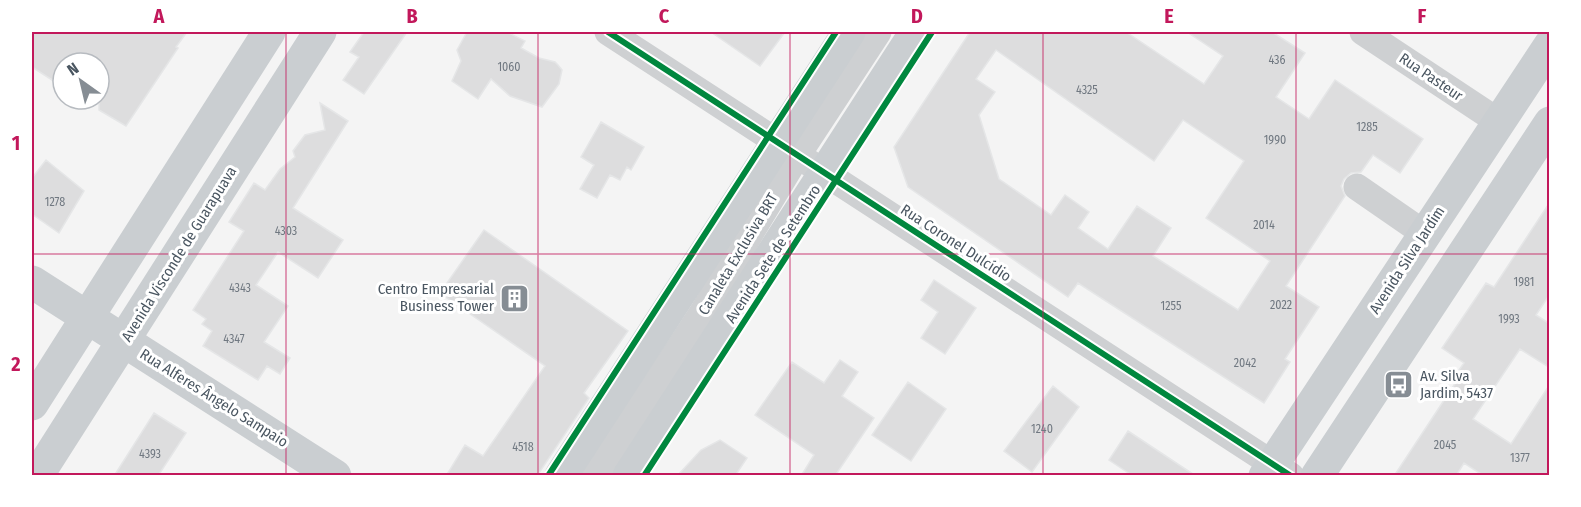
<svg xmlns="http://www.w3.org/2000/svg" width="1581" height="507" font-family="'Fira Sans Condensed',sans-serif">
<rect width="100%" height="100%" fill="#f4f4f4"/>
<path fill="#ddddde" stroke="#e5e6e7" stroke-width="1.5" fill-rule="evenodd" d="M 32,32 L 187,32 L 176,47 L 178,48 L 126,126 L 99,110 L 99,63 L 63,63 L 63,87 L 32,67 Z
M 364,32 L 407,32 L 364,94 L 343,80 L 359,57 L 350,52 Z
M 467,32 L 507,32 L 525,41 L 521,48 L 539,58 L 555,62 L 558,65 L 562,70 L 559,84 L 542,107 L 510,96 L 491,79 L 478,99 L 452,81 L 461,61 L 457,50 Z
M 711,32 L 785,32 L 760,66 Z
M 970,32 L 1126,32 L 1204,84 L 1223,56 L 1187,32 L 1272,32 L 1305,53 L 1276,97 L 1309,119 L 1335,80 L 1423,139 L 1400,173 L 1373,155 L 1361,172 L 1351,173 L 1344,179 L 1341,186 L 1345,196 L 1286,286 L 1319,307 L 1285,359 L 1290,362 L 1264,403 L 1078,283 L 1068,297 L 908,187 L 894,147 ZM 996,50 L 1154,161 L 1183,120 L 1244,161 L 1206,218 L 1270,261 L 1238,310 L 1153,256 L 1171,228 L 1137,206 L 1108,249 L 1078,228 L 1089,212 L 1065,195 L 1051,215 L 999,179 L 979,115 L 995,92 L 976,79 Z
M 320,103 L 348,121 L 293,208 L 343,240 L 318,278 L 278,252 L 256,285 L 288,306 L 264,342 L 290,358 L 280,374 L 267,366 L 258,380 L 203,346 L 212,331 L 202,324 L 206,319 L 193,310 L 244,231 L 229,222 L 254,183 L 265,190 L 280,169 L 295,157 L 293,151 L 305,135 L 325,130 Z
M 601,122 L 644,147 L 631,170 L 627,167 L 620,180 L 610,175 L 597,198 L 580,189 L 594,165 L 581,157 Z
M 46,160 L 84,191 L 59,233 L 32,214 L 32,178 Z
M 1550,202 L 1550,294 L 1536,315 L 1550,324 L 1550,368 L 1520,349 L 1473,419 L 1511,444 L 1550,384 L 1550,476 L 1484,476 L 1464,463 L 1456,476 L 1394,476 L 1460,376 L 1457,373 L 1464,363 L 1442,348 L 1486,283 L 1494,287 Z
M 484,230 L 628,331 L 584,393 L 589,398 L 537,476 L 446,476 L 465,445 L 483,456 L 545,366 L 440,293 Z
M 934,280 L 976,308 L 945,354 L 921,338 L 938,312 L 921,300 Z
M 840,360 L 858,372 L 842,396 L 874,418 L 835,476 L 801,476 L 814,455 L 755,415 L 792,362 L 824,383 Z
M 908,382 L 946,409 L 911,461 L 872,435 Z
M 1053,386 L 1079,407 L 1032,472 L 1004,451 Z
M 154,413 L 186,433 L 158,476 L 114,476 Z
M 1128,431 L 1196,476 L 1133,476 L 1109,460 Z
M 720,440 L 747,458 L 735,476 L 677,476 L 701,450 Z"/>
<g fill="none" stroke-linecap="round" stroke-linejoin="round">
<path stroke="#ced0d2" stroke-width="27" d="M 608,32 L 1291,476
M 1363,32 L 1499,122
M 1357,187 L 1425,234
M 595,476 L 703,312 L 798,154 L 878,32"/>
<path stroke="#caced1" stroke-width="33" d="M 32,282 L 335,476
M 32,404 L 269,32
M 37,476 L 320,32
M 561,476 L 849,32
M 629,476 L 916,32
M 1265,476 L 1550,45
M 1317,476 L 1550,123"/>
<defs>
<path id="cycleway" d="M 608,32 L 1291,476
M 548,476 L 836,32
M 644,476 L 932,32"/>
</defs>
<use href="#cycleway" stroke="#fff" stroke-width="10"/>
<use href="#cycleway" stroke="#00873e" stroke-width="6"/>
</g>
<path fill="none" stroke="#c2185b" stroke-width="1.5" stroke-opacity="0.55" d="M 286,32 L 286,476M 538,32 L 538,476M 790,32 L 790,476M 1043,32 L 1043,476M 1296,32 L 1296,476M 32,254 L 1550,254"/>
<defs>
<symbol id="building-square" viewBox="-11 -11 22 22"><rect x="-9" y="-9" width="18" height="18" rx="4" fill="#868d94" stroke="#fff"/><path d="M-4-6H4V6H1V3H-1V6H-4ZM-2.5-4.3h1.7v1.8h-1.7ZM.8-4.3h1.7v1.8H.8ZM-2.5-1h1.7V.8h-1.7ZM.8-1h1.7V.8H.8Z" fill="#fff"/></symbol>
<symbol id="bus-square" viewBox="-11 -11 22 22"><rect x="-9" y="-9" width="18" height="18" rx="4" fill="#868d94" stroke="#fff"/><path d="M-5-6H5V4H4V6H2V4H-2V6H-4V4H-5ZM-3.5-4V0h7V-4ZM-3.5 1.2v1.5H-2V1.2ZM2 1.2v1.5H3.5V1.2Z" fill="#fff"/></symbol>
</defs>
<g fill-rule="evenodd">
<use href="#building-square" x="498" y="282" width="33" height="33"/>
<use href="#bus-square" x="1382" y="368" width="33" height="33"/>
</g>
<g text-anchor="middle" stroke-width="6" stroke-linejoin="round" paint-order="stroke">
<g font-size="12" fill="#707881">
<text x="1277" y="64">436</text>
<text x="509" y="71">1060</text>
<text x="1087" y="94">4325</text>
<text x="1367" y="131">1285</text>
<text x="1275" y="144">1990</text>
<text x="55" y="206">1278</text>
<text x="1264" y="229">2014</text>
<text x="286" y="235">4303</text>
<text x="1524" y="286">1981</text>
<text x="240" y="292">4343</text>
<text x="1281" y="309">2022</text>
<text x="1171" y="310">1255</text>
<text x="1509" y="323">1993</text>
<text x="234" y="343">4347</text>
<text x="1245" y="367">2042</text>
<text x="1042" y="433">1240</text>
<text x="1445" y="449">2045</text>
<text x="523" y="451">4518</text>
<text x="150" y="458">4393</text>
<text x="1520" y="462">1377</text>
</g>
<g font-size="15" fill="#4a5661" stroke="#fff">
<text transform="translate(1431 77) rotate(34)" y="5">Rua Pasteur</text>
<text transform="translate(956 243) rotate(33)" y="5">Rua Coronel Dulcídio</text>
<text transform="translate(179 254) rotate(-58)" y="5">Avenida Visconde de Guarapuava</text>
<text transform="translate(738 254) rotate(-59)" y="5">Canaleta Exclusiva BRT</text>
<text transform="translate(773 254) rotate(-57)" y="5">Avenida Sete de Setembro</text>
<text transform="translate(1407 260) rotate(-57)" y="5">Avenida Silva Jardim</text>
<text transform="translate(214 398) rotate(32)" y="5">Rua Alferes Ângelo Sampaio</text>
</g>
<g font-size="15" fill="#4a5661" stroke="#fff" text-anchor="end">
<text x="494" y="294">Centro Empresarial<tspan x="494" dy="17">Business Tower</tspan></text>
<text x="1420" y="381" text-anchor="start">Av. Silva<tspan x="1420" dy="17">Jardim, 5437</tspan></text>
</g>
</g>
<rect width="1581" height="507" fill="none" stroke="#ffffff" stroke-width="66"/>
<g transform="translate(81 81) rotate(326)"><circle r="28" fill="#ffffff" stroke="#b7bbc0" stroke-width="1.5"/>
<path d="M0-4.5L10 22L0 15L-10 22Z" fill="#868d94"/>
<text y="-9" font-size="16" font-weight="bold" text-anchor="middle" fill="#4a5661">N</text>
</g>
<rect x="33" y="33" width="1515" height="441" fill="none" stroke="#c2185b" stroke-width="2"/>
<g font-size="20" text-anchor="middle" font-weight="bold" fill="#c2185b">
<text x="159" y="23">A</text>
<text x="412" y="23">B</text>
<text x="664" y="23">C</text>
<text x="917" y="23">D</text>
<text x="1169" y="23">E</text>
<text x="1422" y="23">F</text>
<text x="16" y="150">1</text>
<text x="16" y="371">2</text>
</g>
</svg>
